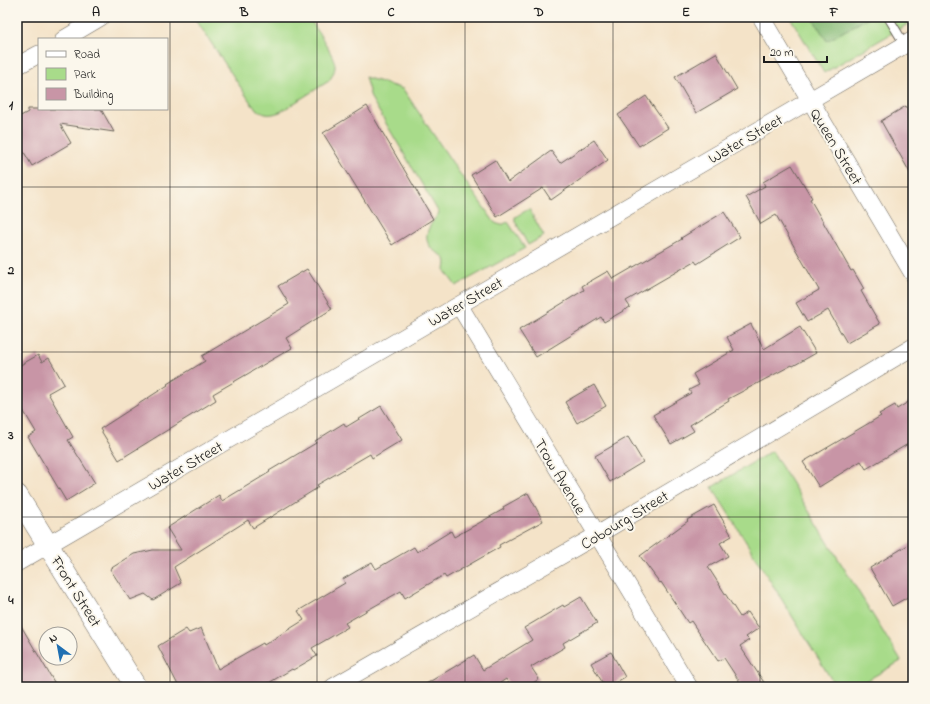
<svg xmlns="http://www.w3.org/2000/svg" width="930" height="704" font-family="'Indie Flower',sans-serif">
<rect width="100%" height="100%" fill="#fbf7ec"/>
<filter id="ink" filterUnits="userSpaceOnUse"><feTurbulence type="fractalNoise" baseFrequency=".025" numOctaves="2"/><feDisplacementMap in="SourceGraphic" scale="8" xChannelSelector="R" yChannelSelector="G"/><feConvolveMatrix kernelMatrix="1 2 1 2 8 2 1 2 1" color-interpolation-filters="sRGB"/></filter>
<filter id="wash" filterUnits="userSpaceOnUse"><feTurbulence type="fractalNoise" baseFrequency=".012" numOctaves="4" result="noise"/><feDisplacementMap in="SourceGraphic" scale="16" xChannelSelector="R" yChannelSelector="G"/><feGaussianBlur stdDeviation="0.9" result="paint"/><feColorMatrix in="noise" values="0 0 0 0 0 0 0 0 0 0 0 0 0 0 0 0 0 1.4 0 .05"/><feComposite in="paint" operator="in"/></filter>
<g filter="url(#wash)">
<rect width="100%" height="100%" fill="#f4e3c8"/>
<path fill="#a8db8a" stroke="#627c53" d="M 194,17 L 309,17 C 314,26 337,59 335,67 C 335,71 331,78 329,81 L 280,112 C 266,117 263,114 253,106 Z
M 790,17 L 913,17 L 913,21 L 824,73 Z
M 365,77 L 403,89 L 458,171 L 495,223 L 501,225 L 508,222 L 525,248 L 456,286 L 445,271 C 445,267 447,263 445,259 C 442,254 436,253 432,249 C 420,236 431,224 439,213 L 371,98 Z
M 529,209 L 544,236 L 528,245 L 515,221 L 515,217 Z
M 772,451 L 901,661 L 855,687 L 836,687 L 712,487 Z"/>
<path fill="#86bb76" stroke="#516c49" d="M 812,17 L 869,17 L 827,41 Z"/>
<g id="blocks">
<path fill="#c895a6" d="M 716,53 L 737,89 L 696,113 L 675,77 Z
M 646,96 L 668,128 L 639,146 L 618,115 Z
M 367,106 L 433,219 L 392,245 L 323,133 Z
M 906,106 L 913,118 L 913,178 L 881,121 Z
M 28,109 L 101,109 L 114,132 L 60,124 L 71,143 L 32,166 L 17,140 L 17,118 L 28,112 Z
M 594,140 L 608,160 L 551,200 L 543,188 L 497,217 L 471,175 L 495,160 L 508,182 L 551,151 L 560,163 Z
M 792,165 L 812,198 L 810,199 L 851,271 L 853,270 L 864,289 L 861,291 L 880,324 L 847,343 L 828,310 L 807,322 L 796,303 L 819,290 L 776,215 L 761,224 L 746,197 L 765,186 L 763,182 Z
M 724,212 L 740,237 L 697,264 L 695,261 L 626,301 L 630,307 L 604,322 L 601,317 L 536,357 L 519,330 L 584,290 L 582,286 L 608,271 L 613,279 L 682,239 L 681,238 Z
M 307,269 L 332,309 L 286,338 L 292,348 L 213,394 L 216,400 L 119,460 L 100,429 L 168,385 L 167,384 L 205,361 L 202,356 L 289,304 L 278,286 Z
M 751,324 L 764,349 L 800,327 L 816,353 L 793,366 L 792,365 L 728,399 L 729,401 L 690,425 L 694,431 L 671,444 L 653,415 L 691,393 L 689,390 L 699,385 L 693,374 L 734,350 L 727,337 Z
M 38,355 L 42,362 L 49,358 L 64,384 L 48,393 L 73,437 L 68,440 L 95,483 L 66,501 L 28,437 L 36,432 L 17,400 L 17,367 Z
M 594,385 L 606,406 L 577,423 L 565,402 Z
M 913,399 L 913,441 L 866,469 L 861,461 L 819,487 L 803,462 L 881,416 L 879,414 L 895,405 L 897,409 Z
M 381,406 L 402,440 L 372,458 L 370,454 L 317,485 L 319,487 L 253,528 L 248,520 L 174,567 L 181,583 L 153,600 L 145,594 L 130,600 L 110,569 L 134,554 L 153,550 L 181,550 L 167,528 L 219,495 L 222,501 L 270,472 L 269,471 L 316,443 L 315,441 L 344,423 L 346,427 Z
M 628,437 L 643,462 L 610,482 L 595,456 Z
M 528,493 L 543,521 L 499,545 L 500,547 L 446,578 L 444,575 L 405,598 L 401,591 L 345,623 L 348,627 L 312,648 L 317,656 L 293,670 L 292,669 L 262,687 L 179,687 L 158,646 L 186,629 L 189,633 L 201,628 L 218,669 L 263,643 L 264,645 L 304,620 L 298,611 L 345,583 L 343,579 L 372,562 L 376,569 L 414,547 L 417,552 L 451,531 L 454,537 L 504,509 L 503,507 Z
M 714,505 L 732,536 L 720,543 L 728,556 L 708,567 L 740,617 L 748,612 L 759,628 L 746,637 L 749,640 L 740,646 L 767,687 L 743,687 L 724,658 L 718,661 L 691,621 L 688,623 L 661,582 L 660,583 L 640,556 L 688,521 L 687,520 Z
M 913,542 L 913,594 L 892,606 L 870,568 Z
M 581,597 L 597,623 L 563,643 L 565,647 L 531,667 L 539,679 L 527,687 L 511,687 L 506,679 L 494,687 L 421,687 L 474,655 L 483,670 L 532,640 L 524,628 L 563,605 L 564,607 Z
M 17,619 L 57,687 L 21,687 L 17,681 Z
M 611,652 L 625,677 L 608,687 L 605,687 L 591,663 Z"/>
</g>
</g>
<g filter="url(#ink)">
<use href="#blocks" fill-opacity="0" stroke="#686258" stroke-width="1"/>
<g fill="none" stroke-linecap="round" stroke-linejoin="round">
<defs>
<path id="service" d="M 888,17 L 905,45"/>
<path id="minor" d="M 761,17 L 913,274
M 64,39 L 101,17
M 17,66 L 39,54
M 459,305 L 689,687
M 17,563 L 913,40
M 333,687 L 597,535 L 913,347"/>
<path id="tertiary" d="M 17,495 L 136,687"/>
</defs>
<use href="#service" stroke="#686258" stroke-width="10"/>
<use href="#minor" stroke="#686258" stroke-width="18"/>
<use href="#tertiary" stroke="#686258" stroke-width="22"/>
<use href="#service" stroke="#fff" stroke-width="8"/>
<use href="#minor" stroke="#fff" stroke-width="17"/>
<use href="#tertiary" stroke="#fff" stroke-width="21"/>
</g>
</g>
<path fill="none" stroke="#1c1c1c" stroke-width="1" stroke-opacity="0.55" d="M 170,17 L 170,687M 317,17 L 317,687M 465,17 L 465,687M 613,17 L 613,687M 760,17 L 760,687M 17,187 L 913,187M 17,352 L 913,352M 17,517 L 913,517"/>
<g text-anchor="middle" stroke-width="4" stroke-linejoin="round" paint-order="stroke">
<g font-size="16" fill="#1c1c1c" stroke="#fbf7ec">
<text transform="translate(745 138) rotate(-30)" y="6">Water Street</text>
<text transform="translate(837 146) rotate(59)" y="6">Queen Street</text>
<text transform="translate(465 301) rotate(-30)" y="6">Water Street</text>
<text transform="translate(185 465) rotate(-30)" y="6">Water Street</text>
<text transform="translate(561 476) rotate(59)" y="6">Trow Avenue</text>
<text transform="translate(624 519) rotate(-31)" y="6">Cobourg Street</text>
<text transform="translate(77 591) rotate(58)" y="6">Front Street</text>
</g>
</g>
<rect width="930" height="704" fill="none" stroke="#fbf7ec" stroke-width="44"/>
<rect x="38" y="38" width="130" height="72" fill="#fbf7ec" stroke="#a29f99"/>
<rect x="46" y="51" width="20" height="6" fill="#ffffff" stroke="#a29f99"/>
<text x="74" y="58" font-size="12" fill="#1c1c1c">Road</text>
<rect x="46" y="68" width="20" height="12" fill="#a8db8a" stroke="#a29f99"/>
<text x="74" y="78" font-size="12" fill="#1c1c1c">Park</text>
<rect x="46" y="88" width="20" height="12" fill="#c895a6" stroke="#a29f99"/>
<text x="74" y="98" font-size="12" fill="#1c1c1c">Building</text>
<g transform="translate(58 646) rotate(328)"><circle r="19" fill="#fbf7ec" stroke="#a29f99"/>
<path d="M0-3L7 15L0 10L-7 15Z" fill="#1f6fb2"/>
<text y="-6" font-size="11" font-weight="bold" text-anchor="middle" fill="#1c1c1c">N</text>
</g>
<path d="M764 56v6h63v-6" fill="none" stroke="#1c1c1c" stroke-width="2"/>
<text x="770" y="56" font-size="12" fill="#1c1c1c" stroke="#fbf7ec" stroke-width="3" paint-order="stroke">20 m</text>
<rect x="22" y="22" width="886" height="660" fill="none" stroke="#1c1c1c" stroke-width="1.5"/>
<g font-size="13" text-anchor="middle" font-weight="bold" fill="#1c1c1c">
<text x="96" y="16">A</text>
<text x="244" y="16">B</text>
<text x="391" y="16">C</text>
<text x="539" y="16">D</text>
<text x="686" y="16">E</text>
<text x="834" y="16">F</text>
<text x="11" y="109">1</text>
<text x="11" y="274">2</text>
<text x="11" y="439">3</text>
<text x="11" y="604">4</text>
</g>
</svg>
